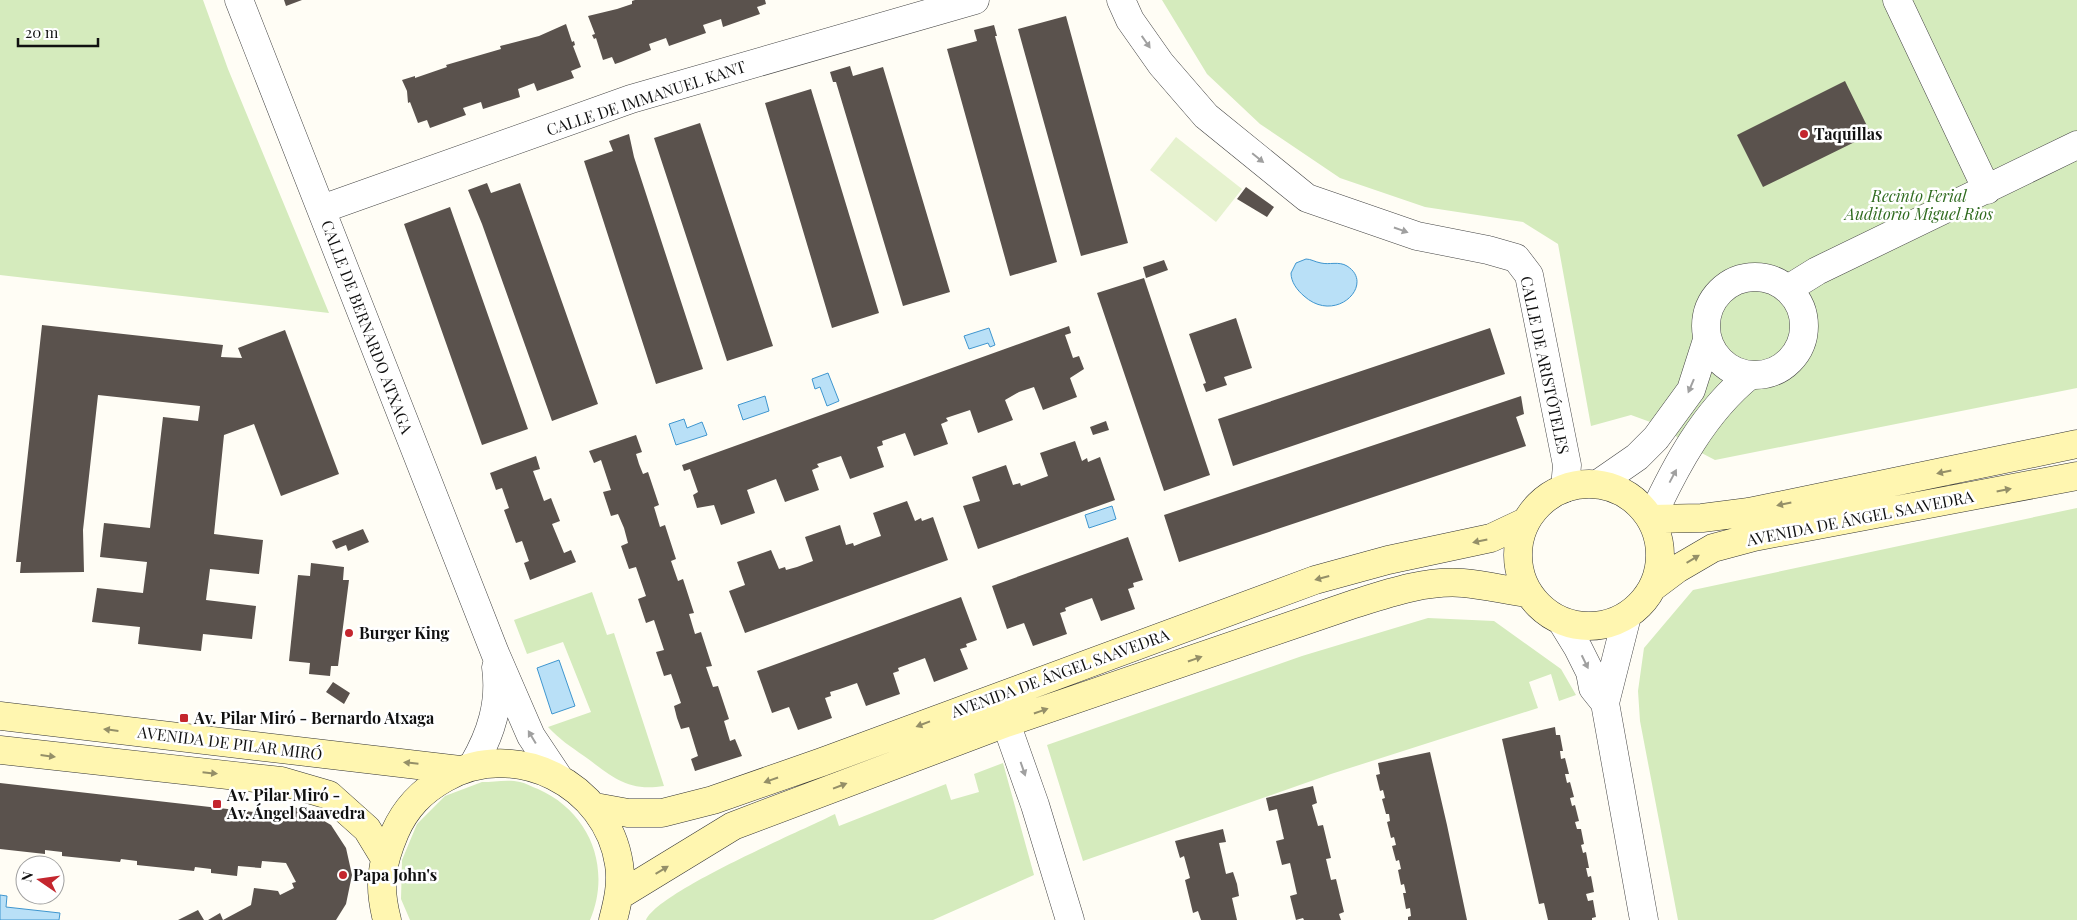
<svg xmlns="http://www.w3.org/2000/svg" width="2077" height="920" font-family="'Playfair Display',serif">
<rect width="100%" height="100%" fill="#fffdf5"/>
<path fill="#d5ebbd" d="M 0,0 L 203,0 L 228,69 L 329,313 L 0,275 Z
M 1162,0 L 2077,0 L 2077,388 L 1715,460 L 1690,447 L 1664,427 L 1631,415 L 1591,426 L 1558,244 L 1523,222 L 1425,207 L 1340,178 L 1260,124 L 1207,74 Z
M 2077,508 L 2077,920 L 1678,920 L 1640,721 L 1638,691 L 1644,648 L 1693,590 Z
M 592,592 L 607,635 L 614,633 L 664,786 C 626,792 612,776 584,756 C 571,747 559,739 548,727 L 591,712 L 563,642 L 527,654 L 514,620 Z
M 1428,618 L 1494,621 L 1561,669 L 1576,695 L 1559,701 L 1551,674 L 1529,682 L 1538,708 L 1331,774 L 1083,861 L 1047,745 L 1302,656 Z
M 1003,763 L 1034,875 L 933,920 L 646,920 C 659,891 799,832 835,814 L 839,826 L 946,784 L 951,800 L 979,792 L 974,774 Z
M 482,782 C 494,782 508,779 520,782 C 526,783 532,787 538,789 C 590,812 612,868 590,920 L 410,920 L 401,899 L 402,860 L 417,824 L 445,796 Z"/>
<path fill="#e6f2cf" d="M 1176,137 L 1242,189 L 1216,222 L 1150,170 Z"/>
<path fill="#b9e0f7" stroke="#3f96cf" d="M 1306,259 C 1311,259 1315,262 1321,263 C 1329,265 1339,261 1347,266 C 1376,284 1336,325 1304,296 C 1297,290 1291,282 1291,273 L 1296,263 Z
M 989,328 L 995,345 L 990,347 L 988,343 L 969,349 L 964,336 Z
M 828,373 L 839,401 L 827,406 L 820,387 L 815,389 L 812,379 Z
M 765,396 L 769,411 L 743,420 L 738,405 Z
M 684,419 L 687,428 L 702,422 L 707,435 L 676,445 L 669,424 Z
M 1112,506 L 1116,519 L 1089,528 L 1085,515 Z
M 559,660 L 575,706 L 552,714 L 537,668 Z
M 0,895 L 7,896 L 6,907 L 60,913 L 59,920 L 0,920 Z"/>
<path fill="#5a524d" d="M 284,0 L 302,0 L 286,6 Z
M 635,0 L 765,0 L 766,4 L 757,7 L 760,14 L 723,27 L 721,19 L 703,25 L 706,33 L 669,46 L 666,38 L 649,44 L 651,50 L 621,62 L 615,64 L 612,57 L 603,60 L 596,38 L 594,39 L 592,35 L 595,34 L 588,16 L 617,9 L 632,4 L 632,1 Z
M 1066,16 L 1128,243 L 1081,256 L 1018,29 Z
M 566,24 L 572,42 L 574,41 L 575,45 L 573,46 L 581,67 L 571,71 L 574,78 L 537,91 L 534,83 L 518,89 L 520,97 L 483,109 L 481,102 L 463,108 L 466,115 L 430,128 L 427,120 L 418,123 L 410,102 L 408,103 L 407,91 L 402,80 L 415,76 L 415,78 L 447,67 L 446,65 L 501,49 L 500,46 L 539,36 Z
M 994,25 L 997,36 L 995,36 L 1057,262 L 1010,276 L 947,49 L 977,41 L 974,30 Z
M 850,66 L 853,76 L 883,67 L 950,292 L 903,306 L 836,82 L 833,82 L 830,72 Z
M 1845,81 L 1871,134 L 1763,187 L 1737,135 Z
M 811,89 L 879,313 L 832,328 L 765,103 Z
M 700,123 L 773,346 L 727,361 L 654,138 Z
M 629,134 L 634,157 L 703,369 L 656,384 L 584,161 L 613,151 L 609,141 Z
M 487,183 L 491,193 L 520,183 L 598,404 L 552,421 L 482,224 L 468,190 Z
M 1246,187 L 1274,207 L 1267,217 L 1237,199 Z
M 450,207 L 528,429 L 482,445 L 404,224 Z
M 1164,260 L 1168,270 L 1146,278 L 1143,267 Z
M 1144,278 L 1210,475 L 1164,491 L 1097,293 Z
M 1236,318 L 1252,368 L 1224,377 L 1227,385 L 1206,392 L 1203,384 L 1206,383 L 1189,334 Z
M 42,325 L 223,345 L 221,357 L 242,358 L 238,348 L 285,330 L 339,474 L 281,496 L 254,424 L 224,435 L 214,534 L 263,540 L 259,574 L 210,569 L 206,600 L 256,606 L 252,639 L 203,634 L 201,651 L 138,644 L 140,627 L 92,622 L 97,588 L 143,593 L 147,562 L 100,557 L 104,523 L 150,528 L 163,417 L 198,421 L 200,406 L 98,395 L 83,530 L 84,572 L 20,573 L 21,562 L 16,562 Z
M 1069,326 L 1071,333 L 1065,335 L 1073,358 L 1079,356 L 1084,369 L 1070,378 L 1077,397 L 1043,410 L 1034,387 L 1019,392 L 1005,400 L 1013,420 L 978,433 L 970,410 L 946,418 L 948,421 L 941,424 L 948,444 L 914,456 L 905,433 L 882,441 L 883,445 L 877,447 L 884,467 L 850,479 L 841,456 L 817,464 L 819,467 L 812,470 L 819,490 L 785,502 L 776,479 L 747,490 L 755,513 L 721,525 L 714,505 L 697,508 L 693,495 L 698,492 L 690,469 L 684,471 L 682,465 Z
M 1490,328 L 1505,374 L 1233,466 L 1218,419 Z
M 1521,396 L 1524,414 L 1516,417 L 1526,446 L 1179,562 L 1164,515 Z
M 1106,421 L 1109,430 L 1093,435 L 1090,427 Z
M 636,435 L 642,452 L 636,454 L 639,464 L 643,474 L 648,472 L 659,505 L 654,507 L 660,527 L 665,525 L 676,559 L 671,561 L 678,581 L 683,579 L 694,613 L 689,614 L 695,634 L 701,632 L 712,666 L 706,667 L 713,687 L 718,686 L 729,719 L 724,721 L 730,741 L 735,739 L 742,756 L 695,771 L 691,759 L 698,756 L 689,727 L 681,729 L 677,718 L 674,706 L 681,703 L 671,674 L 664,676 L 656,652 L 664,650 L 654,620 L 646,623 L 638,599 L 646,596 L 636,567 L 629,569 L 621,546 L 628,543 L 624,528 L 618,514 L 611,516 L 603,492 L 611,490 L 601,460 L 594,463 L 589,451 Z
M 1075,441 L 1082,461 L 1087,458 L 1088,462 L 1100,457 L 1115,500 L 978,549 L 963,506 L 980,501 L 972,477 L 1006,465 L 1013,485 L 1020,483 L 1021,486 L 1032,482 L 1048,476 L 1040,453 Z
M 536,456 L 540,469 L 533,471 L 544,501 L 551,498 L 560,521 L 552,524 L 564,553 L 571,550 L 576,562 L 530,580 L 524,563 L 529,561 L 522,541 L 516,543 L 504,510 L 509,508 L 502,488 L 496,490 L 490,473 Z
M 907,501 L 915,521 L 921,518 L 922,521 L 933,517 L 948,560 L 745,633 L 729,591 L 745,585 L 737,562 L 771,550 L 779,569 L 785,567 L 786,570 L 797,567 L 813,561 L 805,537 L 840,525 L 846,545 L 853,543 L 854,546 L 864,542 L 881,536 L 873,513 Z
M 363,529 L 369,542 L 348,551 L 346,545 L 336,549 L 332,541 Z
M 1128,537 L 1143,580 L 1133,583 L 1134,587 L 1128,589 L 1135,609 L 1101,621 L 1092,598 L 1075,604 L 1065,608 L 1066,611 L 1060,613 L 1067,634 L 1033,646 L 1024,623 L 1007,629 L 992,586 Z
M 311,563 L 344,567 L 343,580 L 349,580 L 338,666 L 331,666 L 330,676 L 309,674 L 310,663 L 289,661 L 298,575 L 310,576 Z
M 961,597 L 977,640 L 966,644 L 967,647 L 960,649 L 968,669 L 934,682 L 925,658 L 898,668 L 899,671 L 893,673 L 900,694 L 866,706 L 857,683 L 840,689 L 830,692 L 831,696 L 825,698 L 832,718 L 798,730 L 789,707 L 772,713 L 757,671 Z
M 333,682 L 350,693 L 344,704 L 326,692 Z
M 1555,727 L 1556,735 L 1560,735 L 1563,751 L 1560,751 L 1561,759 L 1565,758 L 1569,774 L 1565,774 L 1567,783 L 1570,782 L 1574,797 L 1570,798 L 1572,806 L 1575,805 L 1579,821 L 1575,822 L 1577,829 L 1581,829 L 1584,844 L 1581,845 L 1583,853 L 1586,852 L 1589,868 L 1586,868 L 1588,877 L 1591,876 L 1594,892 L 1586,894 L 1588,901 L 1593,900 L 1596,917 L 1592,918 L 1592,920 L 1548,920 L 1544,903 L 1539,904 L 1502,739 Z
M 1430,752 L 1447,825 L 1467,920 L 1408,920 L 1408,917 L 1411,916 L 1410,908 L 1406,909 L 1403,893 L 1406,893 L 1404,884 L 1401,885 L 1398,870 L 1401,869 L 1399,860 L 1396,861 L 1392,846 L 1396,845 L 1394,837 L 1391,838 L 1387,822 L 1390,821 L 1389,814 L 1386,814 L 1382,799 L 1385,798 L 1383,790 L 1380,791 L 1376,775 L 1380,774 L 1378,763 Z
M 0,783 L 289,816 L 290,806 L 307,811 L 331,825 L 346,848 L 352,875 L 346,904 L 336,920 L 208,920 L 220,913 L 223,920 L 251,905 L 254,888 L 278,891 L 280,895 L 294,888 L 292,883 L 296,882 L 286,863 L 262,861 L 261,868 L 238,866 L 237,876 L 211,873 L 211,869 L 195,867 L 194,871 L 137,865 L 137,861 L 121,859 L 120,862 L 62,856 L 62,852 L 45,850 L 45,854 L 0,849 Z
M 1313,786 L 1317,803 L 1312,805 L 1318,826 L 1323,825 L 1331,858 L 1326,859 L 1331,880 L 1336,879 L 1344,912 L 1339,914 L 1341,920 L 1304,920 L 1303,918 L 1296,920 L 1290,896 L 1297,894 L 1290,863 L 1282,865 L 1276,841 L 1284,839 L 1277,809 L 1269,811 L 1266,798 Z
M 1223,829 L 1226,842 L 1219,843 L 1226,874 L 1233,872 L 1237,884 L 1239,896 L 1232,898 L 1237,920 L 1201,920 L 1198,911 L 1193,913 L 1185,880 L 1190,878 L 1184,856 L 1180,858 L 1175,841 Z
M 198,910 L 204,920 L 178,920 Z"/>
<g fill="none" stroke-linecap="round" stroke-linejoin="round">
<defs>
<path id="street" d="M 239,0 L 495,653 L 531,736 L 559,778
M 1121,0 L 1130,20 L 1161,64 L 1206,116 L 1307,198 L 1417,236 L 1488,250 L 1516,258 L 1529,275 L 1567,465 L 1565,488
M 1897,0 L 1987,190
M 322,209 L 631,99 L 975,0
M1706 326a49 49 0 1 1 98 0a49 49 0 1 1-98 0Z
M 1788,289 L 1817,271 L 2077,145
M 1598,484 L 1637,457 L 1656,438 L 1691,390 L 1707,340
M 1651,519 C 1675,467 1704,412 1750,375
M 1562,622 L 1578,648 L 1590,672 L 1593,688 L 1605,703 L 1644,920
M 1605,703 L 1627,616
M 1006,723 L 1035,805 L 1070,920
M 473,765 C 491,734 501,703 496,667"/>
<path id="secondary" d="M1518 555a71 71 0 1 1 142 0a71 71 0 1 1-142 0Z
M 1651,519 L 1702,518 L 1749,512 L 2077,444
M 1653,587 L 1677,569 L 1713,548 L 1754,537 L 2077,476
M 0,716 L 460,770
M 0,750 L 281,781 L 329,795 L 367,829 L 384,857
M 595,807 L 628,813 L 662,813 L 713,800 L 822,762 L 1315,580 L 1388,560 L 1491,538 L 1525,522
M 620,895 L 733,826 L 1006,723 L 1351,605 C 1386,594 1425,580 1463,583 C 1485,585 1506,590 1528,593
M 387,920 C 378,885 381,865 395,832 C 406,807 422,791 445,778 C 515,738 607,784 619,864 C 622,883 618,901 613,920"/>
</defs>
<use href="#street" stroke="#444" stroke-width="29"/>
<use href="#secondary" stroke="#333" stroke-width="29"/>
<use href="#street" stroke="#fff" stroke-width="28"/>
<use href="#secondary" stroke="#fff6b0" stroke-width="28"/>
</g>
<defs><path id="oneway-solid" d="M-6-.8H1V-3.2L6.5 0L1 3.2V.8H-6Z" transform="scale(1.25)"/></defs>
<g fill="#a0a0a0">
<use href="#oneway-solid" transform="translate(1146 42) rotate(55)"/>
<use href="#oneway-solid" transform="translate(1258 158) rotate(39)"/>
<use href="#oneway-solid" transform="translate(1401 230) rotate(19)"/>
<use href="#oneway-solid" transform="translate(1691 386) rotate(113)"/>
<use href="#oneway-solid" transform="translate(1673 476) rotate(-62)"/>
<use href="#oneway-solid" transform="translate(1585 662) rotate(64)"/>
<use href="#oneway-solid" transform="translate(532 737) rotate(-121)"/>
<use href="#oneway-solid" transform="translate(1023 769) rotate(71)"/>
</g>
<g fill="#948f68">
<use href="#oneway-solid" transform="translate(1944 472) rotate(168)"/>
<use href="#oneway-solid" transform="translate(2004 490) rotate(-11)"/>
<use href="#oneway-solid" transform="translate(1784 504) rotate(168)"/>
<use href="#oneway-solid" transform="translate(1480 541) rotate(168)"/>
<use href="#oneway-solid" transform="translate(1693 559) rotate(-31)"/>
<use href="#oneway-solid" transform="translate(1322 578) rotate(165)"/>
<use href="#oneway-solid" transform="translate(1195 659) rotate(-19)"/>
<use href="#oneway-solid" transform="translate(1041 711) rotate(-19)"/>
<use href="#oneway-solid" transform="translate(923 724) rotate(159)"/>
<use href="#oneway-solid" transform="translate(111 730) rotate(-173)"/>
<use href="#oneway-solid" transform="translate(48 756) rotate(7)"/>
<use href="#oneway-solid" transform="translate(411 763) rotate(-174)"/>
<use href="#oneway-solid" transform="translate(210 773) rotate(6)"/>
<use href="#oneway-solid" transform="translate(771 780) rotate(161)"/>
<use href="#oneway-solid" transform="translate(840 786) rotate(-21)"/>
<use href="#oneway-solid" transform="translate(662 870) rotate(-31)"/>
</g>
<g fill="#c4262e" stroke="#fff" stroke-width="2">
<circle cx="1804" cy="134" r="5"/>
<circle cx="349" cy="633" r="5"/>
<rect x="179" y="713" width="10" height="10" rx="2.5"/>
<rect x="212" y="799" width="10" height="10" rx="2.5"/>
<circle cx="343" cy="875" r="5"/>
</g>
<g text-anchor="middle" stroke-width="5" stroke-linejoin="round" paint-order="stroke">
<g font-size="16" fill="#111" stroke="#fff">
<text transform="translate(646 98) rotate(-18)" y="6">CALLE DE IMMANUEL KANT</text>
<text transform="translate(367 327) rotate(69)" y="6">CALLE DE BERNARDO ATXAGA</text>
<text transform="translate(1545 365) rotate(78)" y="6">CALLE DE ARISTÓTELES</text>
<text transform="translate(1860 518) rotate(-11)" y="6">AVENIDA DE ÁNGEL SAAVEDRA</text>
<text transform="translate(1060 673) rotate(-20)" y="6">AVENIDA DE ÁNGEL SAAVEDRA</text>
<text transform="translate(230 743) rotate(7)" y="6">AVENIDA DE PILAR MIRÓ</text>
</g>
<g font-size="16" font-weight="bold" fill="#111" stroke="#fff" text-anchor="start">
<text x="1814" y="140">Taquillas</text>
<text x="359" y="639">Burger King</text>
<text x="194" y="724">Av. Pilar Miró - Bernardo Atxaga</text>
<text x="227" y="801">Av. Pilar Miró -<tspan x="227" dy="18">Av. Ángel Saavedra</tspan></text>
<text x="353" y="881">Papa John's</text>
</g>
<g font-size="16" font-style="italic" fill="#2f6b1f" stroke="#fff">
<text x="1919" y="202">Recinto Ferial<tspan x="1919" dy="18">Auditorio Miguel Rios</tspan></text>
</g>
</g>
<g transform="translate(40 880) rotate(283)"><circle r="24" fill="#ffffff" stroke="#a0a0a0"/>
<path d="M0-4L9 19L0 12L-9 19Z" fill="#c4262e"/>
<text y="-8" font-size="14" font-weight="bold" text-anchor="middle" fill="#111111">N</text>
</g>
<path d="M18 38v8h80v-8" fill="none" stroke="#111111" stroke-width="2.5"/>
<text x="25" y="38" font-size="15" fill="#111111" stroke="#ffffff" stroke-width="4" paint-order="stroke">20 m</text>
</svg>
